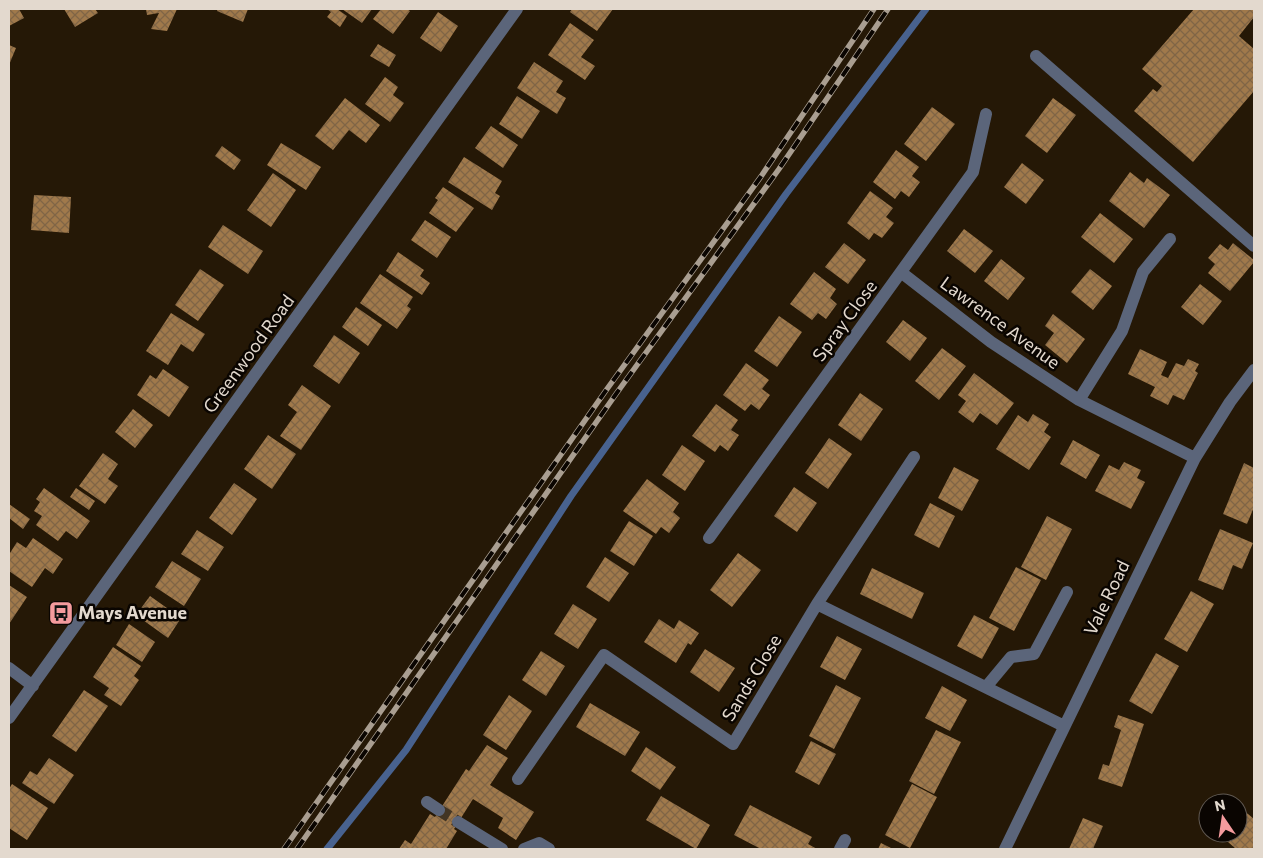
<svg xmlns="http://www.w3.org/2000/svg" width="1263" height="858" font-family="Commissioner,sans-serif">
<defs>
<pattern id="building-cross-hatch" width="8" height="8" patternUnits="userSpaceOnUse" patternTransform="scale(1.25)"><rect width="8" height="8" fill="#a0794b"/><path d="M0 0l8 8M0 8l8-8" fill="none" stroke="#806546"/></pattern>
</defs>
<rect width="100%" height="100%" fill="#251806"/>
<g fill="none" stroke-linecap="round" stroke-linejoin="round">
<path stroke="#48628f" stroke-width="7" d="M 327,849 L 406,750 L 571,496 L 786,194 L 926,9"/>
</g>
<path fill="url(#building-cross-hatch)" d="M 9,9 L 19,9 L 24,18 L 9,26 Z
M 64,9 L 95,9 L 98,13 L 75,27 Z
M 146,9 L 177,9 L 167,31 L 151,29 L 159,13 L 147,15 Z
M 218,9 L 248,9 L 243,22 L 217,11 Z
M 327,9 L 337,9 L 347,16 L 340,27 L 327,17 L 331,12 Z
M 342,9 L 372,9 L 362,23 Z
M 381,9 L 407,9 L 410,11 L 393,34 L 373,19 Z
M 572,9 L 613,9 L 597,31 L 570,12 Z
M 1194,9 L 1254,9 L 1254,17 L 1239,36 L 1254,49 L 1254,91 L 1193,162 L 1134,111 L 1153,89 L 1157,92 L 1162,86 L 1142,69 Z
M 438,12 L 458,26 L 441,52 L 420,38 Z
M 570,23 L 594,40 L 581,57 L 595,66 L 585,80 L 548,55 Z
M 378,44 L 396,55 L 389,67 L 370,56 Z
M 9,45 L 16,48 L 9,65 Z
M 534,62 L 563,81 L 556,92 L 566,98 L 557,114 L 517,88 Z
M 385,77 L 398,87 L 393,95 L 404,103 L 390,122 L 365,104 Z
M 517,96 L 540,111 L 522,139 L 499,124 Z
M 345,98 L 380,125 L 366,143 L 349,130 L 333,150 L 315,136 Z
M 1053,98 L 1076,115 L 1047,153 L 1025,136 Z
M 932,107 L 955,124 L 926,161 L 904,144 Z
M 491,126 L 518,145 L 503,168 L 475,148 Z
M 281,143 L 321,167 L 306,190 L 267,165 Z
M 222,146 L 241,160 L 234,170 L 215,156 Z
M 896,150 L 919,167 L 912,176 L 920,182 L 909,197 L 901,191 L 895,199 L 873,182 Z
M 464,157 L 502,181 L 495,193 L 500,196 L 492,210 L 448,182 Z
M 1022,163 L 1044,180 L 1026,204 L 1004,187 Z
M 1130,172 L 1144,183 L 1147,178 L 1170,195 L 1144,228 L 1109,201 Z
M 273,173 L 296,190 L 271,227 L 247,210 Z
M 443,187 L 474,208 L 456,232 L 429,213 L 438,200 L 435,198 Z
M 870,191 L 893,208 L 886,217 L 894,223 L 882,238 L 874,233 L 869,240 L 847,223 Z
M 34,195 L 71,197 L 69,233 L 31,230 Z
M 1100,213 L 1133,239 L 1114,263 L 1081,237 Z
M 425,220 L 451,237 L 437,258 L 411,240 Z
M 223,225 L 263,251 L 248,274 L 208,247 Z
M 964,229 L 993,251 L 975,273 L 947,251 Z
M 844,243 L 866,260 L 848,284 L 825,267 Z
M 1233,243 L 1254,260 L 1254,262 L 1230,291 L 1208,273 L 1215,264 L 1208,258 L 1220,244 L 1228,250 Z
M 398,252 L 424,270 L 420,276 L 430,283 L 422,295 L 386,271 Z
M 1001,259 L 1025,278 L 1008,300 L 984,281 Z
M 200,269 L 224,285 L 198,321 L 175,305 Z
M 1090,269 L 1112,286 L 1093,310 L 1071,292 Z
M 814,272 L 836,289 L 830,298 L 837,304 L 826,319 L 818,313 L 812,320 L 790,304 Z
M 380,274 L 413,297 L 407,306 L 411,309 L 397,329 L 360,303 Z
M 1200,284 L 1222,301 L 1203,325 L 1181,307 Z
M 356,307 L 382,325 L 368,346 L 342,327 Z
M 171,313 L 205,334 L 193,352 L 181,344 L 168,365 L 146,351 Z
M 1053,314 L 1085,339 L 1067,363 L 1045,345 L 1054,333 L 1045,326 Z
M 779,316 L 802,332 L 777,367 L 754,351 Z
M 903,320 L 927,338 L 910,361 L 886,342 Z
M 334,335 L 360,353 L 339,384 L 313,366 Z
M 942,348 L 966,366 L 939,400 L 915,381 Z
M 1140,349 L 1167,362 L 1161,375 L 1168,378 L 1176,363 L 1184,366 L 1188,359 L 1199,364 L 1195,371 L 1198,373 L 1184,400 L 1173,395 L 1168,405 L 1150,396 L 1155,387 L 1128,374 Z
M 746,363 L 769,380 L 762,389 L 770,395 L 759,410 L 751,404 L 745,411 L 723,395 Z
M 163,369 L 189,387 L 169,417 L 137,395 L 150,375 L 156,379 Z
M 974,373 L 1014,403 L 997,425 L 980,413 L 973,423 L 958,412 L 966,401 L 958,395 Z
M 302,385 L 331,406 L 301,450 L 280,436 L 297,412 L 288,405 Z
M 860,393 L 883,409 L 861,441 L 838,425 Z
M 716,404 L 738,420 L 731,430 L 739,435 L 728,451 L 720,445 L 715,452 L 692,436 Z
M 133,409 L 153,425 L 135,448 L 115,432 Z
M 1033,414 L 1049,424 L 1044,432 L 1051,437 L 1029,470 L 996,449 L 1018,415 L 1028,422 Z
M 268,435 L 296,454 L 272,489 L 244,469 Z
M 829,438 L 852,454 L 828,489 L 805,473 Z
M 1073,440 L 1100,455 L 1086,479 L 1060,464 Z
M 682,445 L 705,461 L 685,491 L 662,475 Z
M 103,453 L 118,464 L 108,479 L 118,486 L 105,504 L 79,486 Z
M 1124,462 L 1141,470 L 1137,478 L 1145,482 L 1131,509 L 1095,491 L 1109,465 L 1119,470 Z
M 1244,463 L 1254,468 L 1254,507 L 1247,524 L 1223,514 Z
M 954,467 L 979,480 L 962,511 L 938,498 Z
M 647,479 L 679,503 L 673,512 L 680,518 L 669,533 L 661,527 L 656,534 L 623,511 Z
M 234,483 L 257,499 L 232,535 L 209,518 Z
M 794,487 L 817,503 L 797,532 L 774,516 Z
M 44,488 L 90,521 L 77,539 L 66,531 L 58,541 L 36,525 L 42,516 L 34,511 L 40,502 L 36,499 Z
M 76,488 L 95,501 L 89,510 L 70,497 Z
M 930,503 L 955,516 L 939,548 L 914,535 Z
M 9,504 L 30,519 L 23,529 L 9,518 Z
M 1047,516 L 1072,529 L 1046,580 L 1021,567 Z
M 629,521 L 653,536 L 634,566 L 610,551 Z
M 1220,529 L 1253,543 L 1242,569 L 1233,565 L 1223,590 L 1198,580 Z
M 197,530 L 224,547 L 208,571 L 181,554 Z
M 33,538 L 63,559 L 53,574 L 45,568 L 32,587 L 9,571 L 9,553 L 10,553 L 17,542 L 26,548 Z
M 738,553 L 761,570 L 732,607 L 710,590 Z
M 605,557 L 629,573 L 609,602 L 586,587 Z
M 172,561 L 201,579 L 184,606 L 155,587 Z
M 1016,567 L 1041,580 L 1014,631 L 989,618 Z
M 872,568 L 924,593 L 912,619 L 860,594 Z
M 9,585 L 27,597 L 9,624 Z
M 1191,591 L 1214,604 L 1187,652 L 1164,639 Z
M 150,596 L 181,618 L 168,638 L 136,615 Z
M 573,604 L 597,619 L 578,649 L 554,634 Z
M 974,615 L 999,628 L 982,659 L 957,646 Z
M 659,619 L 674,629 L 679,620 L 699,633 L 691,645 L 688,643 L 676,663 L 644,642 Z
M 129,624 L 155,642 L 142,662 L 116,645 Z
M 837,636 L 862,649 L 845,680 L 820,667 Z
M 113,647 L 141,666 L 134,676 L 139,680 L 121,706 L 104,695 L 109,688 L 93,677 Z
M 705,649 L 735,668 L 719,692 L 690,672 Z
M 541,651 L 565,666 L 546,696 L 522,680 Z
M 1156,653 L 1179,666 L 1152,714 L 1129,701 Z
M 836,685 L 861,698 L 834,749 L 809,736 Z
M 942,686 L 967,700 L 950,731 L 925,718 Z
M 84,690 L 108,706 L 76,752 L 52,736 Z
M 509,695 L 532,711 L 506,750 L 483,735 Z
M 590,703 L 640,732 L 625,756 L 576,727 Z
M 1118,715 L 1144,724 L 1122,787 L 1098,779 L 1103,764 L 1109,766 L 1121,730 L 1114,727 Z
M 936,730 L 961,742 L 934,794 L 909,781 Z
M 811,741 L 836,754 L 819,785 L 795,772 Z
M 487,745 L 508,758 L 490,785 L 534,812 L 516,840 L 498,828 L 503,818 L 473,799 L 454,829 L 457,831 L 446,849 L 399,849 L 405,840 L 411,844 L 430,814 L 435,817 L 466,769 L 469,771 Z
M 646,747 L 676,767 L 660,790 L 631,771 Z
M 49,758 L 74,775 L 54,804 L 22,783 L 30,771 L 37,775 Z
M 12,784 L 48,808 L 27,840 L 9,828 L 9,789 Z
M 912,784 L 937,797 L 910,848 L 885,835 Z
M 661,796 L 710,825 L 696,849 L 646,820 Z
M 750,805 L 812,837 L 808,844 L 817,849 L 761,849 L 734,835 Z
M 1242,809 L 1254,819 L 1254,849 L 1236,849 L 1220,835 L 1221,833 L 1238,833 L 1238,814 Z
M 1083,818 L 1103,826 L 1093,849 L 1069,849 Z
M 881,843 L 893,849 L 878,849 Z"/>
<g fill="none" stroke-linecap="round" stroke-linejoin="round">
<path stroke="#423524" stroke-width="12" stroke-dasharray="12 6" stroke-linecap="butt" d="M 439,810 L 458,822"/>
<path stroke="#5b657a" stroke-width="12" d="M 1036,56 L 1254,246
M 902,273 L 991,342 L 1079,400 L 1195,458
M 1079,400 L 1122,331 L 1143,272 L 1170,239
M 709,538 L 973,172 L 986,114
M 817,604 L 914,457
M 9,668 L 33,686
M 986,687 L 1011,657 L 1034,654 L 1067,592
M 9,718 L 517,9
M 518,779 L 604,655 L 733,744 L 817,604 L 1064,726
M 427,802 L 439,810
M 458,822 L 502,849
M 524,849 L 539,843 L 549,849
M 840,849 L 845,840
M 1005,849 L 1195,458 L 1230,402 L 1254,370"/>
<defs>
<path id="rail" d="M 284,849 L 607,389 L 762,175 L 874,9
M 297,849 L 616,394 L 779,169 L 888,9"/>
</defs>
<use href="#rail" stroke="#a99e91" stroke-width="5.5"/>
<use href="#rail" stroke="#0a0501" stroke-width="4" stroke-dasharray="11" stroke-linecap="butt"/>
</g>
<defs>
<symbol id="bus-square" viewBox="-11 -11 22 22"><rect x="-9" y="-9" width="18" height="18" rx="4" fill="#f59b9d" stroke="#0a0501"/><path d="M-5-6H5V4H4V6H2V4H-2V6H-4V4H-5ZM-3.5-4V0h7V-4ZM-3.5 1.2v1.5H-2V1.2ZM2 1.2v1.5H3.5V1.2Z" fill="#111"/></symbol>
</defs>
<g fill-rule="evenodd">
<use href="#bus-square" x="47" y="599" width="28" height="28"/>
</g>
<g text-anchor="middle" stroke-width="5" stroke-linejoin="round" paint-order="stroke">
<g font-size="18" fill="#e3d9ce" stroke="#0a0501">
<text transform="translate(845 321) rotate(-54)" y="6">Spray Close</text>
<text transform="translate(1000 323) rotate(36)" y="6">Lawrence Avenue</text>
<text transform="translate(249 354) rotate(-54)" y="6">Greenwood Road</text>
<text transform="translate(1107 598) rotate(-64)" y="6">Vale Road</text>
<text transform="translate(752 678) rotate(-59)" y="6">Sands Close</text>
</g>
<g font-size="18" font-weight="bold" fill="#e3d9ce" stroke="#0a0501" text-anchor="start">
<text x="78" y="619">Mays Avenue</text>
</g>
</g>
<rect width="1263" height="858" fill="none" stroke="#e3d9ce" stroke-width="20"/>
<g transform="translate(1223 818) rotate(347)"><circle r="24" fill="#0a0501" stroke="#615a53"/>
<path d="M0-4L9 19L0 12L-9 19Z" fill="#f59b9d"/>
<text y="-8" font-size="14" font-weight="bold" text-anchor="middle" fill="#e3d9ce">N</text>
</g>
</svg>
